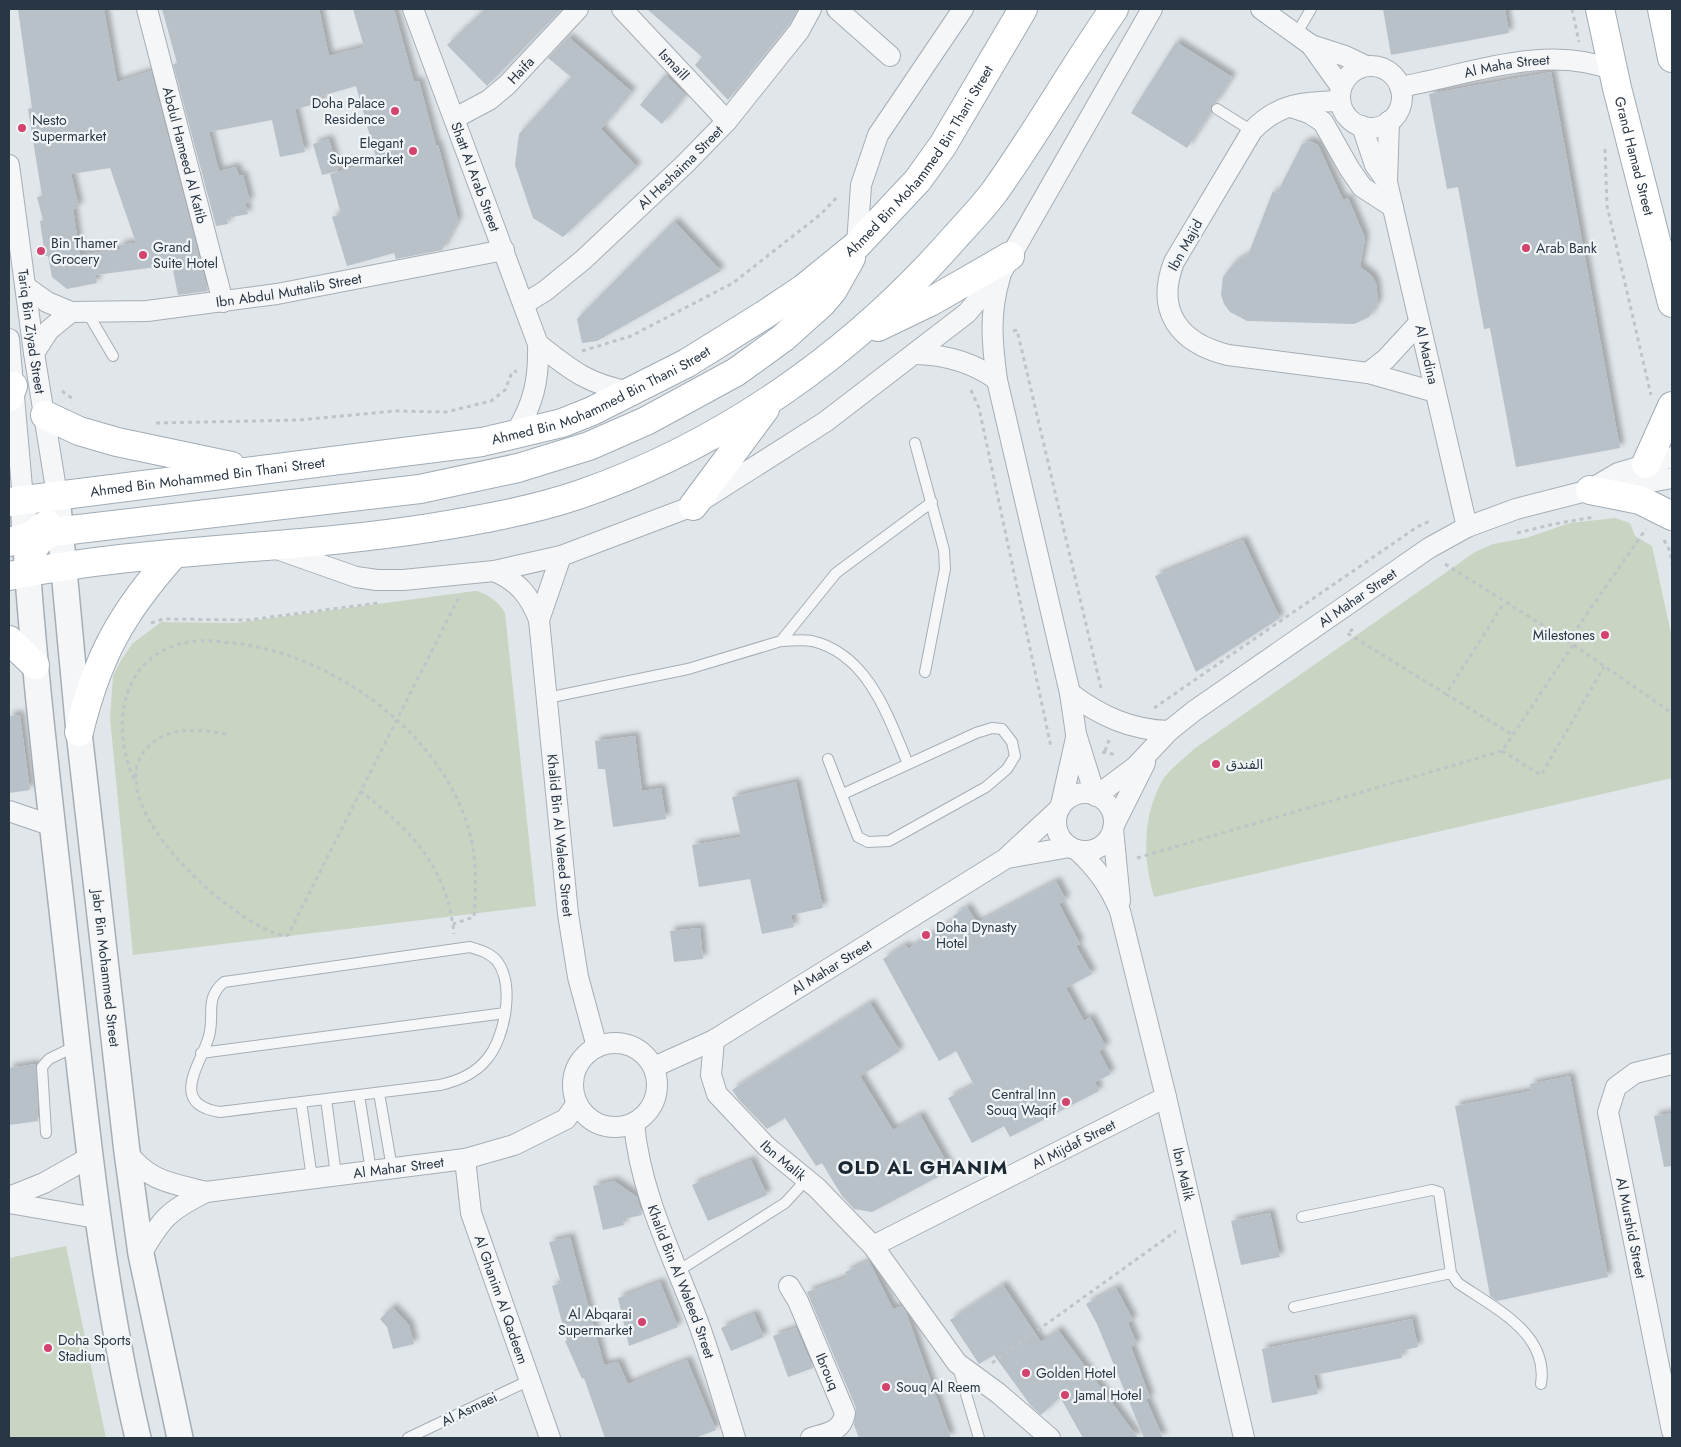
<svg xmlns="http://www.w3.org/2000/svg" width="1681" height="1447" font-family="Jost,'Noto Sans Arabic',sans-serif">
<defs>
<filter id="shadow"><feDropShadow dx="4.5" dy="-4.5" stdDeviation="2.5" flood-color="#0004"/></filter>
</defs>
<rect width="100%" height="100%" fill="#e1e6ea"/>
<path fill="#c9d4c2" d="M 1615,518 L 1630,523 L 1635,536 L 1652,546 L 1672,638 L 1672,778 L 1154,897 C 1143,858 1142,818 1162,781 C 1169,769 1185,758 1194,749 L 1475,552 L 1493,544 L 1526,538 L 1570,523 Z
M 475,591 C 486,592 501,604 505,613 L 536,906 L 133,955 L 110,718 L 113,676 L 120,662 L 132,644 L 161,622 L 235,623 Z
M 66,1246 L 106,1438 L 9,1438 L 9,1258 Z"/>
<path fill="#b8c0c8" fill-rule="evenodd" filter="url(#shadow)" d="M 18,9 L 104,9 L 117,82 L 151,71 L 208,291 L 178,295 L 172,265 L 95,275 L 97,283 L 67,289 L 52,277 L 48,256 L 45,256 L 40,221 L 43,220 L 37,197 L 42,196 L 28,109 L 32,108 ZM 110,168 L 136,243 L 120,245 L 120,249 L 80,255 L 73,209 L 79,207 L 71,174 Z
M 162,9 L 319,9 L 329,56 L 364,47 L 353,9 L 394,9 L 414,82 L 419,81 L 436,145 L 438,145 L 458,220 L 442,250 L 396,259 L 394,253 L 347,266 L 332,217 L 341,214 L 330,174 L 377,161 L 356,86 L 321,96 L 323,102 L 295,109 L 305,152 L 280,157 L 272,120 L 209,132 L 219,171 L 236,167 L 239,176 L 243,175 L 250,202 L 245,203 L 248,214 L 227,218 L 228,224 L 216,226 L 173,64 L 177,63 Z
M 485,9 L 562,9 L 487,86 L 447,45 Z
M 647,9 L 798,9 L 789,24 L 728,100 L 695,65 L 702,57 Z
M 1383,9 L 1505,9 L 1509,33 L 1391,55 Z
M 568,37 L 632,92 L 601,129 L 637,167 L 563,237 L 533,218 L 515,165 L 519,134 L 571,77 L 548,58 Z
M 1176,42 L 1232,77 L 1216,102 L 1211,105 L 1211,111 L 1187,148 L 1131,113 Z
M 1551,72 L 1620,448 L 1516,467 L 1490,328 L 1484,329 L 1458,187 L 1447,189 L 1429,94 Z
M 665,75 L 686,95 L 662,124 L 640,105 Z
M 329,139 L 338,171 L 322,175 L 313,144 Z
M 1310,141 L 1318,145 L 1343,200 L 1348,198 L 1365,238 L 1360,267 L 1371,275 L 1376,283 L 1378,302 L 1369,317 L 1354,324 L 1247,321 L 1230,312 L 1224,304 L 1221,294 L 1223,277 L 1234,263 L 1248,255 L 1273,191 L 1277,193 L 1302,144 Z
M 674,221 L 721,271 L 597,341 L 582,343 L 577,319 Z
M 1243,540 L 1280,618 L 1196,672 L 1155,576 Z
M 20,715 L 30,790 L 9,793 L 9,716 Z
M 635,736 L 642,791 L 661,788 L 666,819 L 613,827 L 605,769 L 598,769 L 595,741 Z
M 796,782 L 823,908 L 791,915 L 794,927 L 762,934 L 750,879 L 699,887 L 692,845 L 741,837 L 732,797 Z
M 1056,881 L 1066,900 L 1059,904 L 1080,944 L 1076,946 L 1092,974 L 1066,988 L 1084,1021 L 1090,1017 L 1106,1047 L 1099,1051 L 1111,1074 L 1095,1082 L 1099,1091 L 1010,1137 L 1004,1126 L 972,1143 L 948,1098 L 974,1085 L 956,1051 L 939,1061 L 883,959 L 905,945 L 908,949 L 955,919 L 953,916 L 967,907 L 977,923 Z
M 700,928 L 703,959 L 674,962 L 670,931 Z
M 870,1003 L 900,1051 L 860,1076 L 893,1130 L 920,1115 L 951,1170 L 872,1212 L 854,1209 L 842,1196 L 822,1163 L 816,1166 L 785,1118 L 767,1129 L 739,1100 L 732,1090 Z
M 36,1064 L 38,1121 L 9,1125 L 9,1068 Z
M 1570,1076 L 1608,1277 L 1497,1301 L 1490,1296 L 1455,1106 L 1531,1091 L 1530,1084 Z
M 1672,1113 L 1672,1166 L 1664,1167 L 1654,1116 Z
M 751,1160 L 767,1195 L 708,1221 L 692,1185 Z
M 614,1181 L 637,1197 L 642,1215 L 623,1219 L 624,1225 L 603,1230 L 593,1186 Z
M 1270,1213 L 1280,1257 L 1241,1265 L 1231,1221 Z
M 570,1237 L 604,1365 L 618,1362 L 628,1384 L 687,1360 L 716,1430 L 695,1438 L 605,1438 L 584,1378 L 582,1379 L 565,1341 L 567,1340 L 552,1286 L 561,1283 L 549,1242 Z
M 869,1261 L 893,1309 L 902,1306 L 906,1312 L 951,1438 L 859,1438 L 854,1425 L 856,1408 L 807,1292 L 848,1277 L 845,1272 Z
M 660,1282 L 678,1327 L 629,1346 L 618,1298 Z
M 1003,1285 L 1041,1342 L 1058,1330 L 1138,1438 L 1083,1438 L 1060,1397 L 1041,1415 L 1031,1406 L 994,1355 L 979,1364 L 950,1320 Z
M 1116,1288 L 1133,1320 L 1128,1323 L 1137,1344 L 1131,1347 L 1150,1398 L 1146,1399 L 1163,1438 L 1144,1438 L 1097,1324 L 1086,1304 Z
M 392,1307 L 409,1325 L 414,1344 L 393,1349 L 387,1327 L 380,1319 Z
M 754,1314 L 764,1337 L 731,1351 L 721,1328 Z
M 1412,1319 L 1418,1347 L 1401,1351 L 1402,1358 L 1314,1375 L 1318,1394 L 1272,1403 L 1262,1349 Z
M 796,1328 L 813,1368 L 788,1377 L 773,1336 Z"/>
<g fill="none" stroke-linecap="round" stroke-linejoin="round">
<defs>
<path id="service" d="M 1297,33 L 1311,9
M 1217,109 L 1252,131
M 87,312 L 113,356
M 915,443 L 944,550 L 945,569 L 925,672
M 781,641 C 791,641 802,639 812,641 C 868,654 888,716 908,764
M 547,698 L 688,669 L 781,641 L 836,573 L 932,502
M 828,759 L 858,837 L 868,842 L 889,841 L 986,787 L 1007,769 L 1015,756 L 1012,742 L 1002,729 L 992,728 L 976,733 L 843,794
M 470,947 C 480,950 490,953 497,961 C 515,985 505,1038 487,1059 C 475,1074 458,1081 440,1085 L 220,1112 C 167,1104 202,1063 209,1036 C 215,1014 204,999 224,982 Z
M 201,1053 L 505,1013
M 379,1093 L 392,1168
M 359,1095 L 371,1171
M 326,1099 L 336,1175
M 301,1102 L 312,1178
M 46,1133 L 42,1067 L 49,1059 L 76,1046
M 1302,1217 L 1432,1190 L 1439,1192 L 1451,1273
M 678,1271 L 785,1203 L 806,1180
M 1294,1307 L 1451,1273 L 1458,1283 C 1494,1308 1549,1333 1541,1384
M 958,1367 L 979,1438
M 408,1438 L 530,1380"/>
<g id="minor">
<path id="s1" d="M 147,9 L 223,302"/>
<path id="s2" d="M 413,9 L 538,344 C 539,380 534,403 515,434"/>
<path id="s3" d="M 622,9 L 727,121"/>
<path d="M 837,9 L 890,56"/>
<path d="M 1261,9 L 1311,45 L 1341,87"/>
<path d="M 1311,45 L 1345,56 L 1366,66"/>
<circle cx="1371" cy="97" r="31"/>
<path id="s4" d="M 1400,87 C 1469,75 1545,43 1613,70"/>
<path d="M 1340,101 C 1304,102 1278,103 1252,131 L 1174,262 C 1155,311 1179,343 1228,355 L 1368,373 L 1435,392"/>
<path d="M 1291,107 L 1309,113 L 1323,122 L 1349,168 L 1362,187 L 1393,207"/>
<path id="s5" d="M 455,118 L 489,100 L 507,85 L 578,9"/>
<path id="s6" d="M 1389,121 L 1387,182 L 1467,527"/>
<path d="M 1362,126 L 1375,165 L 1387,182"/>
<path id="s7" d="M 9,165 L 34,353 L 57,495"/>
<path d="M 857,245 L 861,185 L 878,135 L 963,9"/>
<path d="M 1000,277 C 989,313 992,344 997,380 L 1070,693 L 1076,734 L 1095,795"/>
<path id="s8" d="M 26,287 L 47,302 L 71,312 L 147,311 L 277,294 L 504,250"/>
<path id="s9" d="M 524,304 L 545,291 L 583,260 L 685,164 L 727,121 L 799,31 L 811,9"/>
<path d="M 9,339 L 23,499"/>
<path d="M 538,344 C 572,371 588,384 631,392"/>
<path d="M 34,353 L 49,330 L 71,312"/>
<path d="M 917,354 C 946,355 974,363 997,380"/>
<path d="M 1368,373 L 1386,359 L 1419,323"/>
<path d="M 1596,486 L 1618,473 L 1672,457"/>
<path d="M 274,548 L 356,577 L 377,580 L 403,580 L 494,571 L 561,556 L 693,506 L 825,422 L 967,313 L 1001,273 L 1152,9"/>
<path id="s10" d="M 494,571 C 518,581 530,596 539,620 L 568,914 L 578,977 L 597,1047"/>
<path d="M 539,620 L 561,556"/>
<path d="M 1070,693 C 1100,716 1131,730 1169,731"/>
<circle cx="1085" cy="822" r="29"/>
<path id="s11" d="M 1096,796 L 1135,767 L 1169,731 L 1194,711 L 1429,548 L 1467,527 L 1516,509 L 1590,490 L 1634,485 L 1672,478"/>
<path d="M 1061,805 L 1076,738"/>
<path d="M 9,811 L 53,826"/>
<path d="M 1114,825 L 1145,763"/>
<path d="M 1113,829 L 1120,901"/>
<path id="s12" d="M 1077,850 C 1097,868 1110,886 1120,911 L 1166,1097 L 1244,1438"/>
<path d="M 1007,858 L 1070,847"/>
<path id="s13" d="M 714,1040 L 711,1075 L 717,1094 L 766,1146 L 817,1188 L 873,1246 L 957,1363 L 998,1393 L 1050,1438"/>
<circle cx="615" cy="1085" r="42"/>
<path id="s14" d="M 1672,1064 L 1635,1073 L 1616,1087 L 1608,1112 L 1672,1431"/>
<path id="s15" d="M 654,1067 L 714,1040 L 1005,859 L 1059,809"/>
<path id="s16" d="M 634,1123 C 640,1193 673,1257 698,1322 C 712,1360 723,1400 735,1438"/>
<path d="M 127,1152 C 149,1182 172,1183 206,1192"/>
<path id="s17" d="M 465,1159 L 471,1213 L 550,1438"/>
<path d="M 9,1197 L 44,1183 L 90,1157"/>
<path d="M 9,1203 L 96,1218"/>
<path id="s18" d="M 873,1246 L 1166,1097"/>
<path id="s19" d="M 141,1254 C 162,1218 168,1211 206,1192 L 465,1159 L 514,1145 L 566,1119 L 577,1103"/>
<path id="s20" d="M 789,1286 L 798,1301 L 845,1413 C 842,1432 827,1433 811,1438"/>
</g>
<g id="tertiary">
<path id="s21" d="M 57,495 L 79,732 L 127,1152 L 141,1254 L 180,1438"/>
<path d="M 23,499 C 31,655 51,809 68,963 C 86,1124 101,1281 138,1438"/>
</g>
<g id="primary">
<path id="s22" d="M 1600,9 L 1617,88 L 1672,303"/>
<path d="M 1662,9 L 1672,58"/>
<path d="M 878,327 L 930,302 L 1010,256"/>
<path d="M 9,397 L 13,386"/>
<path d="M 45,415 L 79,431 L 117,442 L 231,466"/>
<path d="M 1646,464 L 1672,406"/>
<path d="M 1590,490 L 1640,500 L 1672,516"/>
<path id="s23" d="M 9,502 L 482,442 L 562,423 L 592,411 L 687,363 L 764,315 L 803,289 L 857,245 L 918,180 L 943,145 L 1023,9"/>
<path d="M 693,506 L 765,409"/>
<path d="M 9,542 L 31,536 L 47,524"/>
<path d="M 28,572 C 29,554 35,539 53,532 L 420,489 L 518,468 L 589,446 L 646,421 L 736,372 L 783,338 L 822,303 L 833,290 L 851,258"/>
<path d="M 9,576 C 147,548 290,550 429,528 C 479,520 530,511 578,495 C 724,445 855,352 956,236 C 969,222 983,207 995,191 C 1037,132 1073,68 1114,9"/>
<path d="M 9,640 L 35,665"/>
<path d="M 79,732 C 97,657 122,612 174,554"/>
</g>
</defs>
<use href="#service" stroke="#a6aeb5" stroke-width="12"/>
<use href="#minor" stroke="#a6aeb5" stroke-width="22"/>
<use href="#tertiary" stroke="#a6aeb5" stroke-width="28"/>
<use href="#primary" stroke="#a0acb6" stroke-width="30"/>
<path stroke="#bfc4c9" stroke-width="3" stroke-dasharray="4 4" stroke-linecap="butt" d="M 1572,9 L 1579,42
M 1605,149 L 1607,206 L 1651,395
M 1013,331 L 1017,330 L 1101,688
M 582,351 L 631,336 L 733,283 L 821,214 L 839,195
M 971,390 L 979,408 L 1051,747
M 62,391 L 73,399
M 156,423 L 299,420 L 395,411 L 446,412 L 491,401 L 505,390 L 512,372 L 517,371
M 1517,533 L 1554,524 L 1594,517
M 1664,540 L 1670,551 L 1672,564
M 1445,564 L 1568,641 L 1672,713
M 151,623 L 163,619 L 248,620 L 378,603
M 1353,629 L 1347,633 L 1446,694 L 1504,603
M 1568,641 L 1646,529
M 1446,694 L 1513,735
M 1154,708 L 1417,527 L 1430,521
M 226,734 C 200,729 168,726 148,747 C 94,801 233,926 285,936 L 288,935 L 460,595
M 1105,751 L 1109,740
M 1502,751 L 1541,775 L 1604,667
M 1102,752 L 1117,755
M 134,779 C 108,720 124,647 198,641 C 210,640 221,642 232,643 C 333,653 447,736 471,838 C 477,865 476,890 474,917 L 453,924
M 360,791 C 411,829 448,869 454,934
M 1137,858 L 1502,751 L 1573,645
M 992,1363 L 1176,1231"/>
<use href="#service" stroke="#f4f6f8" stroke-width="10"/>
<use href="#minor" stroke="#f4f6f8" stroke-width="20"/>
<use href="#tertiary" stroke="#f4f6f8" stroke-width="25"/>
<use href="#primary" stroke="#fff" stroke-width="28"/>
</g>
<g fill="#d3436e" stroke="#f1f5f7" stroke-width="2">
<circle cx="395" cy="111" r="5"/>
<circle cx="22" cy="128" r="5"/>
<circle cx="413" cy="151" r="5"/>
<circle cx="1526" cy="248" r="5"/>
<circle cx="41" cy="251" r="5"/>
<circle cx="143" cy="255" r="5"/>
<circle cx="1605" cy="635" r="5"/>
<circle cx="1216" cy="764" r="5"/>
<circle cx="926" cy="935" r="5"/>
<circle cx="1066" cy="1102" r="5"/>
<circle cx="642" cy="1322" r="5"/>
<circle cx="48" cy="1348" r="5"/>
<circle cx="1026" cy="1373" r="5"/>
<circle cx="886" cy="1387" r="5"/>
<circle cx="1065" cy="1395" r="5"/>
</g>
<g text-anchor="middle" stroke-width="4.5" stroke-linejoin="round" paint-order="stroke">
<g font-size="14" fill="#293643" stroke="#f1f5f7">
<text dy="5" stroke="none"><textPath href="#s3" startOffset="76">Ismaill</textPath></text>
<text dy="5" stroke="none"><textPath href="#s4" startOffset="109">Al Maha Street</textPath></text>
<text dy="5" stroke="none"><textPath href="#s5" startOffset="82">Haifa</textPath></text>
<text dy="5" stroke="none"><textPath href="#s1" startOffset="151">Abdul Hameed Al Katib</textPath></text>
<text dy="5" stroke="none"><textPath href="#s22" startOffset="151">Grand Hamad Street</textPath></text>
<text dy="5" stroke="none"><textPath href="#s23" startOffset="1010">Ahmed Bin Mohammed Bin Thani Street</textPath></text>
<text dy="5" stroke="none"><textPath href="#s9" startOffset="208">Al Heshaima Street</textPath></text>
<text dy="5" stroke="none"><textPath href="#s2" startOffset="179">Shatt Al Arab Street</textPath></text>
<text transform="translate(1185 245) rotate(-61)" y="5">Ibn Majid</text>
<text dy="5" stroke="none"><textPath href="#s8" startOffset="271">Ibn Abdul Muttalib Street</textPath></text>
<text dy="5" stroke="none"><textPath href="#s7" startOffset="168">Tariq Bin Ziyad Street</textPath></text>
<text dy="5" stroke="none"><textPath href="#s6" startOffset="238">Al Madina</textPath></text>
<text dy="5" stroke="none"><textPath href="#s23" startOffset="605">Ahmed Bin Mohammed Bin Thani Street</textPath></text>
<text dy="5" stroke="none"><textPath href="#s23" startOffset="200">Ahmed Bin Mohammed Bin Thani Street</textPath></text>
<text dy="5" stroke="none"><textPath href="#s11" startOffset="329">Al Mahar Street</textPath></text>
<text dy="5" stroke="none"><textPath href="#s10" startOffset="285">Khalid Bin Al Waleed Street</textPath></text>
<text dy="5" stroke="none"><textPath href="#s15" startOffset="204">Al Mahar Street</textPath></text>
<text dy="5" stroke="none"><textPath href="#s21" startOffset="476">Jabr Bin Mohammed Street</textPath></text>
<text dy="5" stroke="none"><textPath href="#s18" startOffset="225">Al Mijdaf Street</textPath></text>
<text dy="5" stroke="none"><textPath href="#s13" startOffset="149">Ibn Malik</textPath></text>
<text dy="5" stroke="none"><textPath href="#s19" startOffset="286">Al Mahar Street</textPath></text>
<text dy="5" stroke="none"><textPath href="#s12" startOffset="346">Ibn Malik</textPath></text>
<text dy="5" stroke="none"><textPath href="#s14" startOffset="206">Al Murshid Street</textPath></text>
<text dy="5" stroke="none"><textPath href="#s16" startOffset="166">Khalid Bin Al Waleed Street</textPath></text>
<text dy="5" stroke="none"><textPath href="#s17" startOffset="146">Al Ghanim Al Qadeem</textPath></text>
<text dy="5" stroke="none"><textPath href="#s20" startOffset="94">Ibrouq</textPath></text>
<text transform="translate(469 1409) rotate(-26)" y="5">Al Asmaei</text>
</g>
<g font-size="14" fill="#293643" stroke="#f1f5f7" text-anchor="start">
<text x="385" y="108" text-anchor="end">Doha Palace<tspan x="385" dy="16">Residence</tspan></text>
<text x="32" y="125">Nesto<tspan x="32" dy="16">Supermarket</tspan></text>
<text x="403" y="148" text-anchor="end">Elegant<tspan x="403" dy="16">Supermarket</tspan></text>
<text x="51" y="248">Bin Thamer<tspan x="51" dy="16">Grocery</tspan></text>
<text x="153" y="252">Grand<tspan x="153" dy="16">Suite Hotel</tspan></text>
<text x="1536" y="253">Arab Bank</text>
<text x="1595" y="640" text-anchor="end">Milestones</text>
<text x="1226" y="769">الفندق</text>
<text x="936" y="932">Doha Dynasty<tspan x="936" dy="16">Hotel</tspan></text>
<text x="1056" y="1099" text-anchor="end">Central Inn<tspan x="1056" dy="16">Souq Waqif</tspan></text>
<text x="632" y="1319" text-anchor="end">Al Abqarai<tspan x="632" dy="16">Supermarket</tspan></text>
<text x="58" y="1345">Doha Sports<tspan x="58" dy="16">Stadium</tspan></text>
<text x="1036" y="1378">Golden Hotel</text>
<text x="896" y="1392">Souq Al Reem</text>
<text x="1075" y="1400">Jamal Hotel</text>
</g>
<g font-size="19" font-weight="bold" letter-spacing="1" fill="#1b2733" stroke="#f1f5f7">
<text x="923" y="1174">OLD AL GHANIM</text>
</g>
</g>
<rect width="1681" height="1447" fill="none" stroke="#293643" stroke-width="20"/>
</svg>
